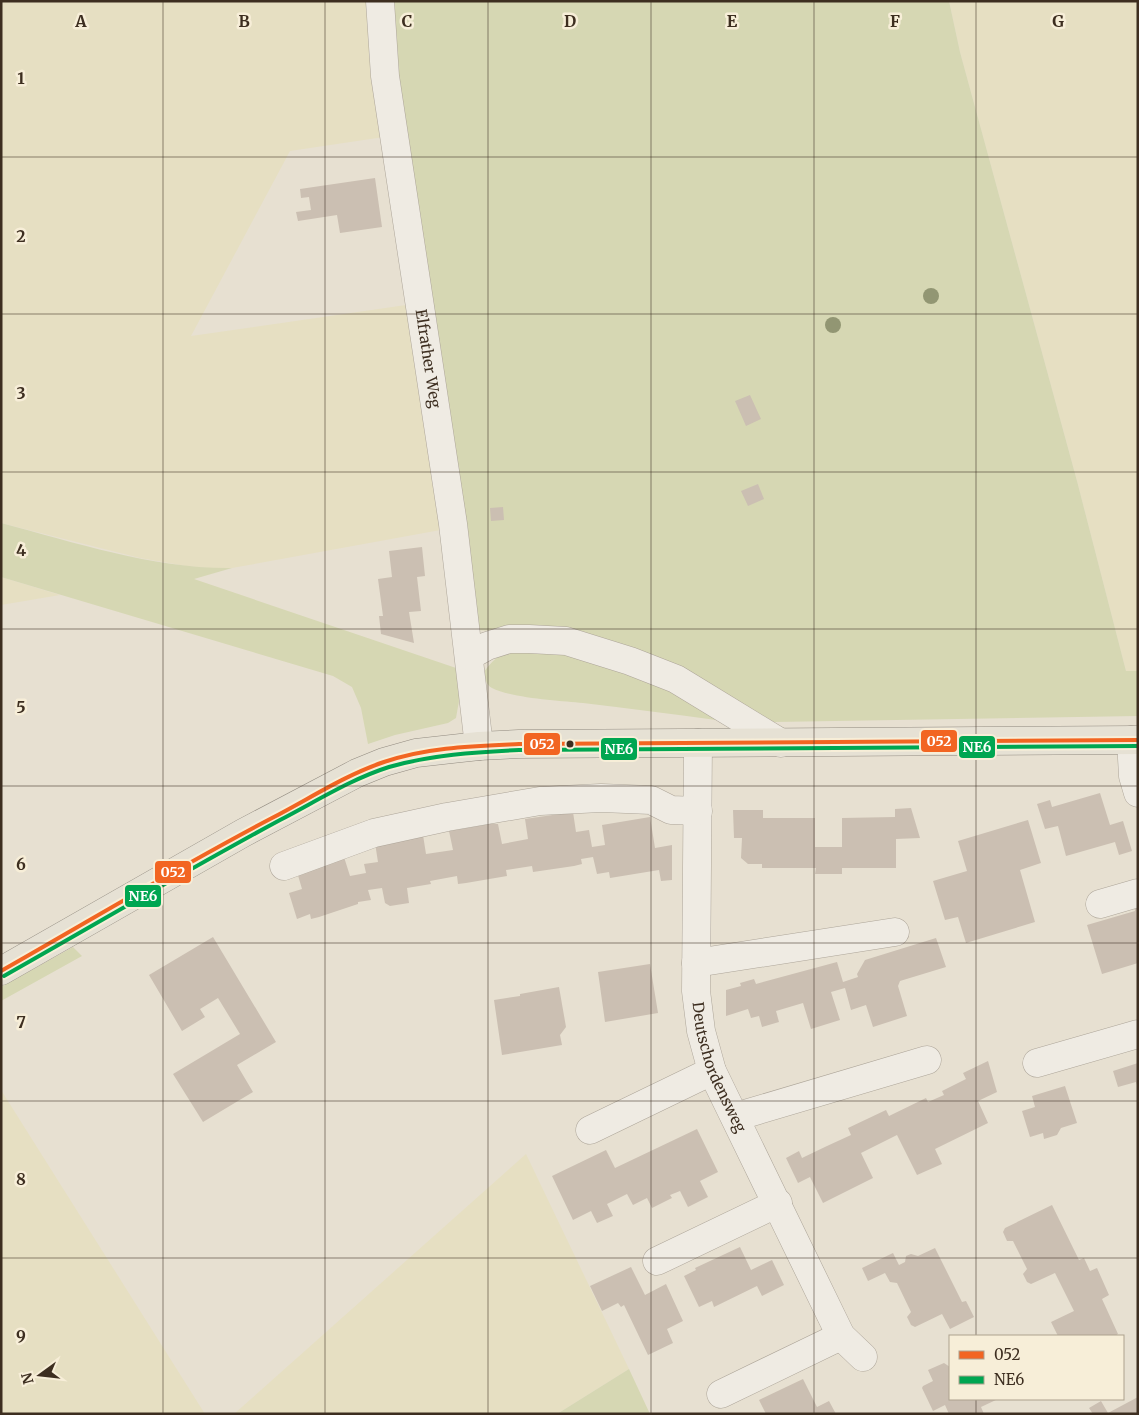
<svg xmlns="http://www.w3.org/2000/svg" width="1139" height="1415" font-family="Merriweather,serif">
<rect width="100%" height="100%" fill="#e7e0d1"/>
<path fill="#e6dfc2" d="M 1,1 L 369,1 L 384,137 L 290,151 L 191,336 L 413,304 L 446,529 L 232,568 L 209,568 L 186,566 L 140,558 L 1,523 Z
M 949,1 L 1138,1 L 1138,671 L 1126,671 L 1077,481 L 960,52 Z
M 1,577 L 60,595 L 1,605 Z
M 1,1090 L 205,1414 L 1,1414 Z
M 526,1154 L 629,1369 L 557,1414 L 234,1414 Z"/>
<path fill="#d6d7b3" d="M 387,1 L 949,1 L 960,52 L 1077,481 L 1126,671 L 1138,671 L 1138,716 L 774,722 L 747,714 L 531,632 L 474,630 Z
M 1,523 C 77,543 154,569 232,568 L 194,579 L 459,669 L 459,701 L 456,718 L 448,723 L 395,735 L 368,744 L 361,708 L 352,687 L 333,676 L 1,577 Z
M 524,646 L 627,667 L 719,715 L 716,720 C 672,714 627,708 583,703 C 560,701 511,698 492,688 C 486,685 485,678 484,672 C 495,656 505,651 524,646 Z
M 73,947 L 82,956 L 1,1001 L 1,987 Z
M 629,1369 L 650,1414 L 557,1414 Z"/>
<path fill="#cbbfb2" d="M 375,178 L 382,227 L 340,233 L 337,215 L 298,221 L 296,212 L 311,210 L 309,197 L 301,198 L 300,189 Z
M 750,395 L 761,419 L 746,426 L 735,401 Z
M 758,484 L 764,499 L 748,506 L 741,491 Z
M 503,507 L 504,520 L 491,521 L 490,508 Z
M 422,547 L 425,576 L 417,577 L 421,611 L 409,612 L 414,643 L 381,634 L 379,616 L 383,616 L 378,579 L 392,577 L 389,551 Z
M 1100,793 L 1110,825 L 1123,821 L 1132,851 L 1119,855 L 1115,842 L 1066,856 L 1058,826 L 1045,829 L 1037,804 L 1050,800 L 1052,807 Z
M 911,808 L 920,838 L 896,839 L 896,868 L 842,868 L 842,874 L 815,874 L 816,868 L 762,868 L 762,864 L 748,864 L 741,858 L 742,838 L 734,838 L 733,810 L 763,810 L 763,818 L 815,818 L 815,847 L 842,847 L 842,818 L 895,817 L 895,809 Z
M 573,812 L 576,832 L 589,830 L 592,847 L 605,845 L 602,825 L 650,817 L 655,848 L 672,845 L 672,880 L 661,881 L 659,870 L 610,878 L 609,872 L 597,874 L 593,857 L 581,859 L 582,864 L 574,866 L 533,872 L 532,866 L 506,870 L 507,876 L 466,883 L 458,884 L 457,876 L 430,881 L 431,884 L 407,888 L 409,903 L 390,906 L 385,903 L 382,888 L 368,890 L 371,900 L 358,902 L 358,904 L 319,917 L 311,919 L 310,914 L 297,919 L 289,893 L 302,889 L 297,872 L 344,857 L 350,876 L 366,873 L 364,864 L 378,862 L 375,843 L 423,835 L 426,854 L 453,850 L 449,831 L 490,824 L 498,824 L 502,844 L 528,839 L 525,819 Z
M 1028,820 L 1041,863 L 1020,870 L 1035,922 L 966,943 L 958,917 L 945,920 L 933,881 L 967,871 L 958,841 Z
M 1138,906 L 1138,963 L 1102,974 L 1087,925 L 1135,911 L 1134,907 Z
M 213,937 L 276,1042 L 237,1065 L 253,1092 L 203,1122 L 173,1074 L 240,1034 L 218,998 L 200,1009 L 205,1017 L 182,1031 L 149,975 Z
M 936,938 L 946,967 L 900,981 L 898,986 L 907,1016 L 873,1027 L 866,1005 L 851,1010 L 845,988 L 831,992 L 840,1020 L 811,1029 L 803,1003 L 776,1011 L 779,1022 L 762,1027 L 759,1016 L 751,1018 L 748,1009 L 726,1016 L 726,990 L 741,986 L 740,983 L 754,979 L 756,984 L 837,962 L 843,982 L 858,977 L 857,974 L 865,960 Z
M 650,964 L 658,1013 L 605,1022 L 598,972 Z
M 559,987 L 566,1027 L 560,1035 L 562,1045 L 502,1055 L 494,1000 L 520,996 L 520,994 Z
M 988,1061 L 997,1092 L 978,1101 L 988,1123 L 935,1149 L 942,1164 L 917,1175 L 897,1135 L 861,1153 L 873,1178 L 823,1203 L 810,1177 L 798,1183 L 786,1158 L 799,1151 L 802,1158 L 827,1146 L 851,1135 L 848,1128 L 886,1110 L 889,1116 L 926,1098 L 928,1102 L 944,1095 L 942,1091 L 966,1079 L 963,1073 Z
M 1138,1063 L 1138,1088 L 1136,1082 L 1118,1087 L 1113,1071 Z
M 1065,1086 L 1077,1123 L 1061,1128 L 1057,1135 L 1044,1139 L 1043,1133 L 1030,1137 L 1022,1111 L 1035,1107 L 1032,1096 Z
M 697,1129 L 718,1172 L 700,1181 L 708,1197 L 688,1207 L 680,1191 L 670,1195 L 672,1198 L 652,1208 L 647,1198 L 633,1205 L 627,1194 L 607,1204 L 613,1216 L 597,1223 L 591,1211 L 573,1220 L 552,1176 L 606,1150 L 615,1168 Z
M 1052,1205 L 1079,1260 L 1084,1258 L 1090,1271 L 1097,1268 L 1109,1295 L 1102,1299 L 1118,1334 L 1115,1336 L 1058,1336 L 1051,1322 L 1074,1311 L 1055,1273 L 1031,1284 L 1027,1282 L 1023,1274 L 1027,1269 L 1013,1241 L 1007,1241 L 1003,1232 L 1005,1228 Z
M 740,1247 L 751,1270 L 772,1260 L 784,1285 L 762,1296 L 757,1286 L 714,1307 L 712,1301 L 699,1307 L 684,1276 L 696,1270 L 695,1268 Z
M 935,1248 L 962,1302 L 966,1301 L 974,1317 L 950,1329 L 942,1314 L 915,1327 L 911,1325 L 907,1317 L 911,1312 L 897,1283 L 890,1282 L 885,1273 L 868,1281 L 862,1268 L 893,1253 L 899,1265 L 905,1262 L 906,1256 L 911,1254 L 918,1256 Z
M 631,1267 L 645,1295 L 666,1284 L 683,1321 L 667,1329 L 673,1343 L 648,1355 L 624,1305 L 621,1307 L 618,1303 L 602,1311 L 590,1286 Z
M 944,1363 L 950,1367 L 950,1399 L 998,1399 L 981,1407 L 984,1414 L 949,1414 L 945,1405 L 933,1411 L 922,1388 L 923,1386 L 933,1381 L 928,1370 Z
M 803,1379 L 817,1407 L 829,1401 L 836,1414 L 766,1414 L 759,1400 Z
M 1138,1397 L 1138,1414 L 1093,1414 L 1089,1408 L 1101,1401 L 1108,1413 Z"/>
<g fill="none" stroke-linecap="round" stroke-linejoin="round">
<defs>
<g id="minor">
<path id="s1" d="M 380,1 L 385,76 L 453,524 L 479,746"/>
<path d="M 469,656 L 487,646 L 509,639 L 529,639 L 566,641 L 630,661 L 676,679 L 781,743"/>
<path d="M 1131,740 L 1133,776 L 1138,793"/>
<path id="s2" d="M 698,743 L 696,991 L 701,1031 L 712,1071 L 841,1336 L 863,1357"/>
<path d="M 284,866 L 374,833 L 447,817 L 540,801 L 601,798 L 651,800 L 671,810 L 698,811"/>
<path d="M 1100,904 L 1138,893"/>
<path d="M 696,963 L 895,932"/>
<path d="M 1037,1063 L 1138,1034"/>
<path d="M 735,1117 L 927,1060"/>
<path d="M 590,1130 L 712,1071"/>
<path d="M 657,1261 L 778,1203"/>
<path d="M 721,1394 L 841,1336"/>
</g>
<path id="major" d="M 1,971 L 243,833 L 357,773 L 384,762 L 416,753 L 479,746 L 519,744 L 1138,740"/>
</defs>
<use href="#minor" stroke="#ada599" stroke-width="29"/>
<use href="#major" stroke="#928b80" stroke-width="29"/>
<use href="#minor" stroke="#efebe3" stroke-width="28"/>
<use href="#major" stroke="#e6e1d4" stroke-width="28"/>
<defs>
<path id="bus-1" d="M 1,971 C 91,920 180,866 272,818 C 309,799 345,775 384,762 C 427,747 474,746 519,744 L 1138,740"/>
<path id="bus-2" d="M 4,976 C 96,924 187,870 280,820 C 315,802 351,779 389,767 C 431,755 475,752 519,750 L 1138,746"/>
</defs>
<use href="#bus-1" stroke="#f7eed8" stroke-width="8"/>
<use href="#bus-2" stroke="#f7eed8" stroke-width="8"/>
<use href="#bus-1" stroke="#f26522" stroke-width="4"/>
<use href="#bus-2" stroke="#00a651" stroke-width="4"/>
</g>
<g fill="#929673">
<circle cx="931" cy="296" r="8"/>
<circle cx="833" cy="325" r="8"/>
</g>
<path fill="none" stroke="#3d2e20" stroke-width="1" stroke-opacity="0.55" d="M 163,1 L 163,1414M 325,1 L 325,1414M 488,1 L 488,1414M 651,1 L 651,1414M 814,1 L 814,1414M 976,1 L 976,1336M 1,157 L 1138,157M 1,314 L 1138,314M 1,472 L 1138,472M 1,629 L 1138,629M 1,786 L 1138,786M 1,943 L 1138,943M 1,1101 L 1138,1101M 1,1258 L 1138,1258M 976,1399 L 976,1414"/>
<circle fill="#3d2e20" stroke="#f7eed8" stroke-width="2" cx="570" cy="744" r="4.5"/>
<g text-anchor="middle" stroke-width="5" stroke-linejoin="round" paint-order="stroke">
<g font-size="15" fill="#3d2e20" stroke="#f7eed8">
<text dy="5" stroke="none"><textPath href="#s1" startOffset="361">Elfrather Weg</textPath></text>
<text dy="5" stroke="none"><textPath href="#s2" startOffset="328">Deutschordensweg</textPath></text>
</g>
</g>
<g font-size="16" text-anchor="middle" font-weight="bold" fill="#3d2e20" stroke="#f7eed8" stroke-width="5" stroke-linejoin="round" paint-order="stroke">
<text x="81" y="27">A</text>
<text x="244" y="27">B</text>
<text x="407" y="27">C</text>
<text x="570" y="27">D</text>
<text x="732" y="27">E</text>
<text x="895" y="27">F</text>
<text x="1058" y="27">G</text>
<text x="21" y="84">1</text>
<text x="21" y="242">2</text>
<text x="21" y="399">3</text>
<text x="21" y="556">4</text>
<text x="21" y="713">5</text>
<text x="21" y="870">6</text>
<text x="21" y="1028">7</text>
<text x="21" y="1185">8</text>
<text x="21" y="1342">9</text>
</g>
<g stroke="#f7eed8" stroke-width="2">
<rect x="920" y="729" width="38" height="24" rx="5" fill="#f26522"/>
<rect x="523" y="732" width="38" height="24" rx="5" fill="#f26522"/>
<rect x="958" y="735" width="38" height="24" rx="5" fill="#00a651"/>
<rect x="600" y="737" width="38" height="24" rx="5" fill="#00a651"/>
<rect x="154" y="860" width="38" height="24" rx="5" fill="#f26522"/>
<rect x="124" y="884" width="38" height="24" rx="5" fill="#00a651"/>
</g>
<g font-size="14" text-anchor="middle" font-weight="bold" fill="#fff">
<text x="939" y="746">052</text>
<text x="542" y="749">052</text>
<text x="977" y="752">NE6</text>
<text x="619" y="754">NE6</text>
<text x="173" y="877">052</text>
<text x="143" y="901">NE6</text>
</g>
<rect width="1139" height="1415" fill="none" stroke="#3d2e20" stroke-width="5"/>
<rect x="949" y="1335" width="175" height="65" fill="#f7eed8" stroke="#ada18e"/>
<rect x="959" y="1351" width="25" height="8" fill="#f26522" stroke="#ada18e"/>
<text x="994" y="1360" font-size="15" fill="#3d2e20">052</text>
<rect x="959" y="1376" width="25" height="8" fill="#00a651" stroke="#ada18e"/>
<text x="994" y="1385" font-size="15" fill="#3d2e20">NE6</text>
<g transform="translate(40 1375) rotate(255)" stroke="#f7eed8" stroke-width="4" paint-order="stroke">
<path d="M0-4L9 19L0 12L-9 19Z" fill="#3d2e20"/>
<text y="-8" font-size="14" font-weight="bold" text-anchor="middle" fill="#3d2e20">N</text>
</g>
</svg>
